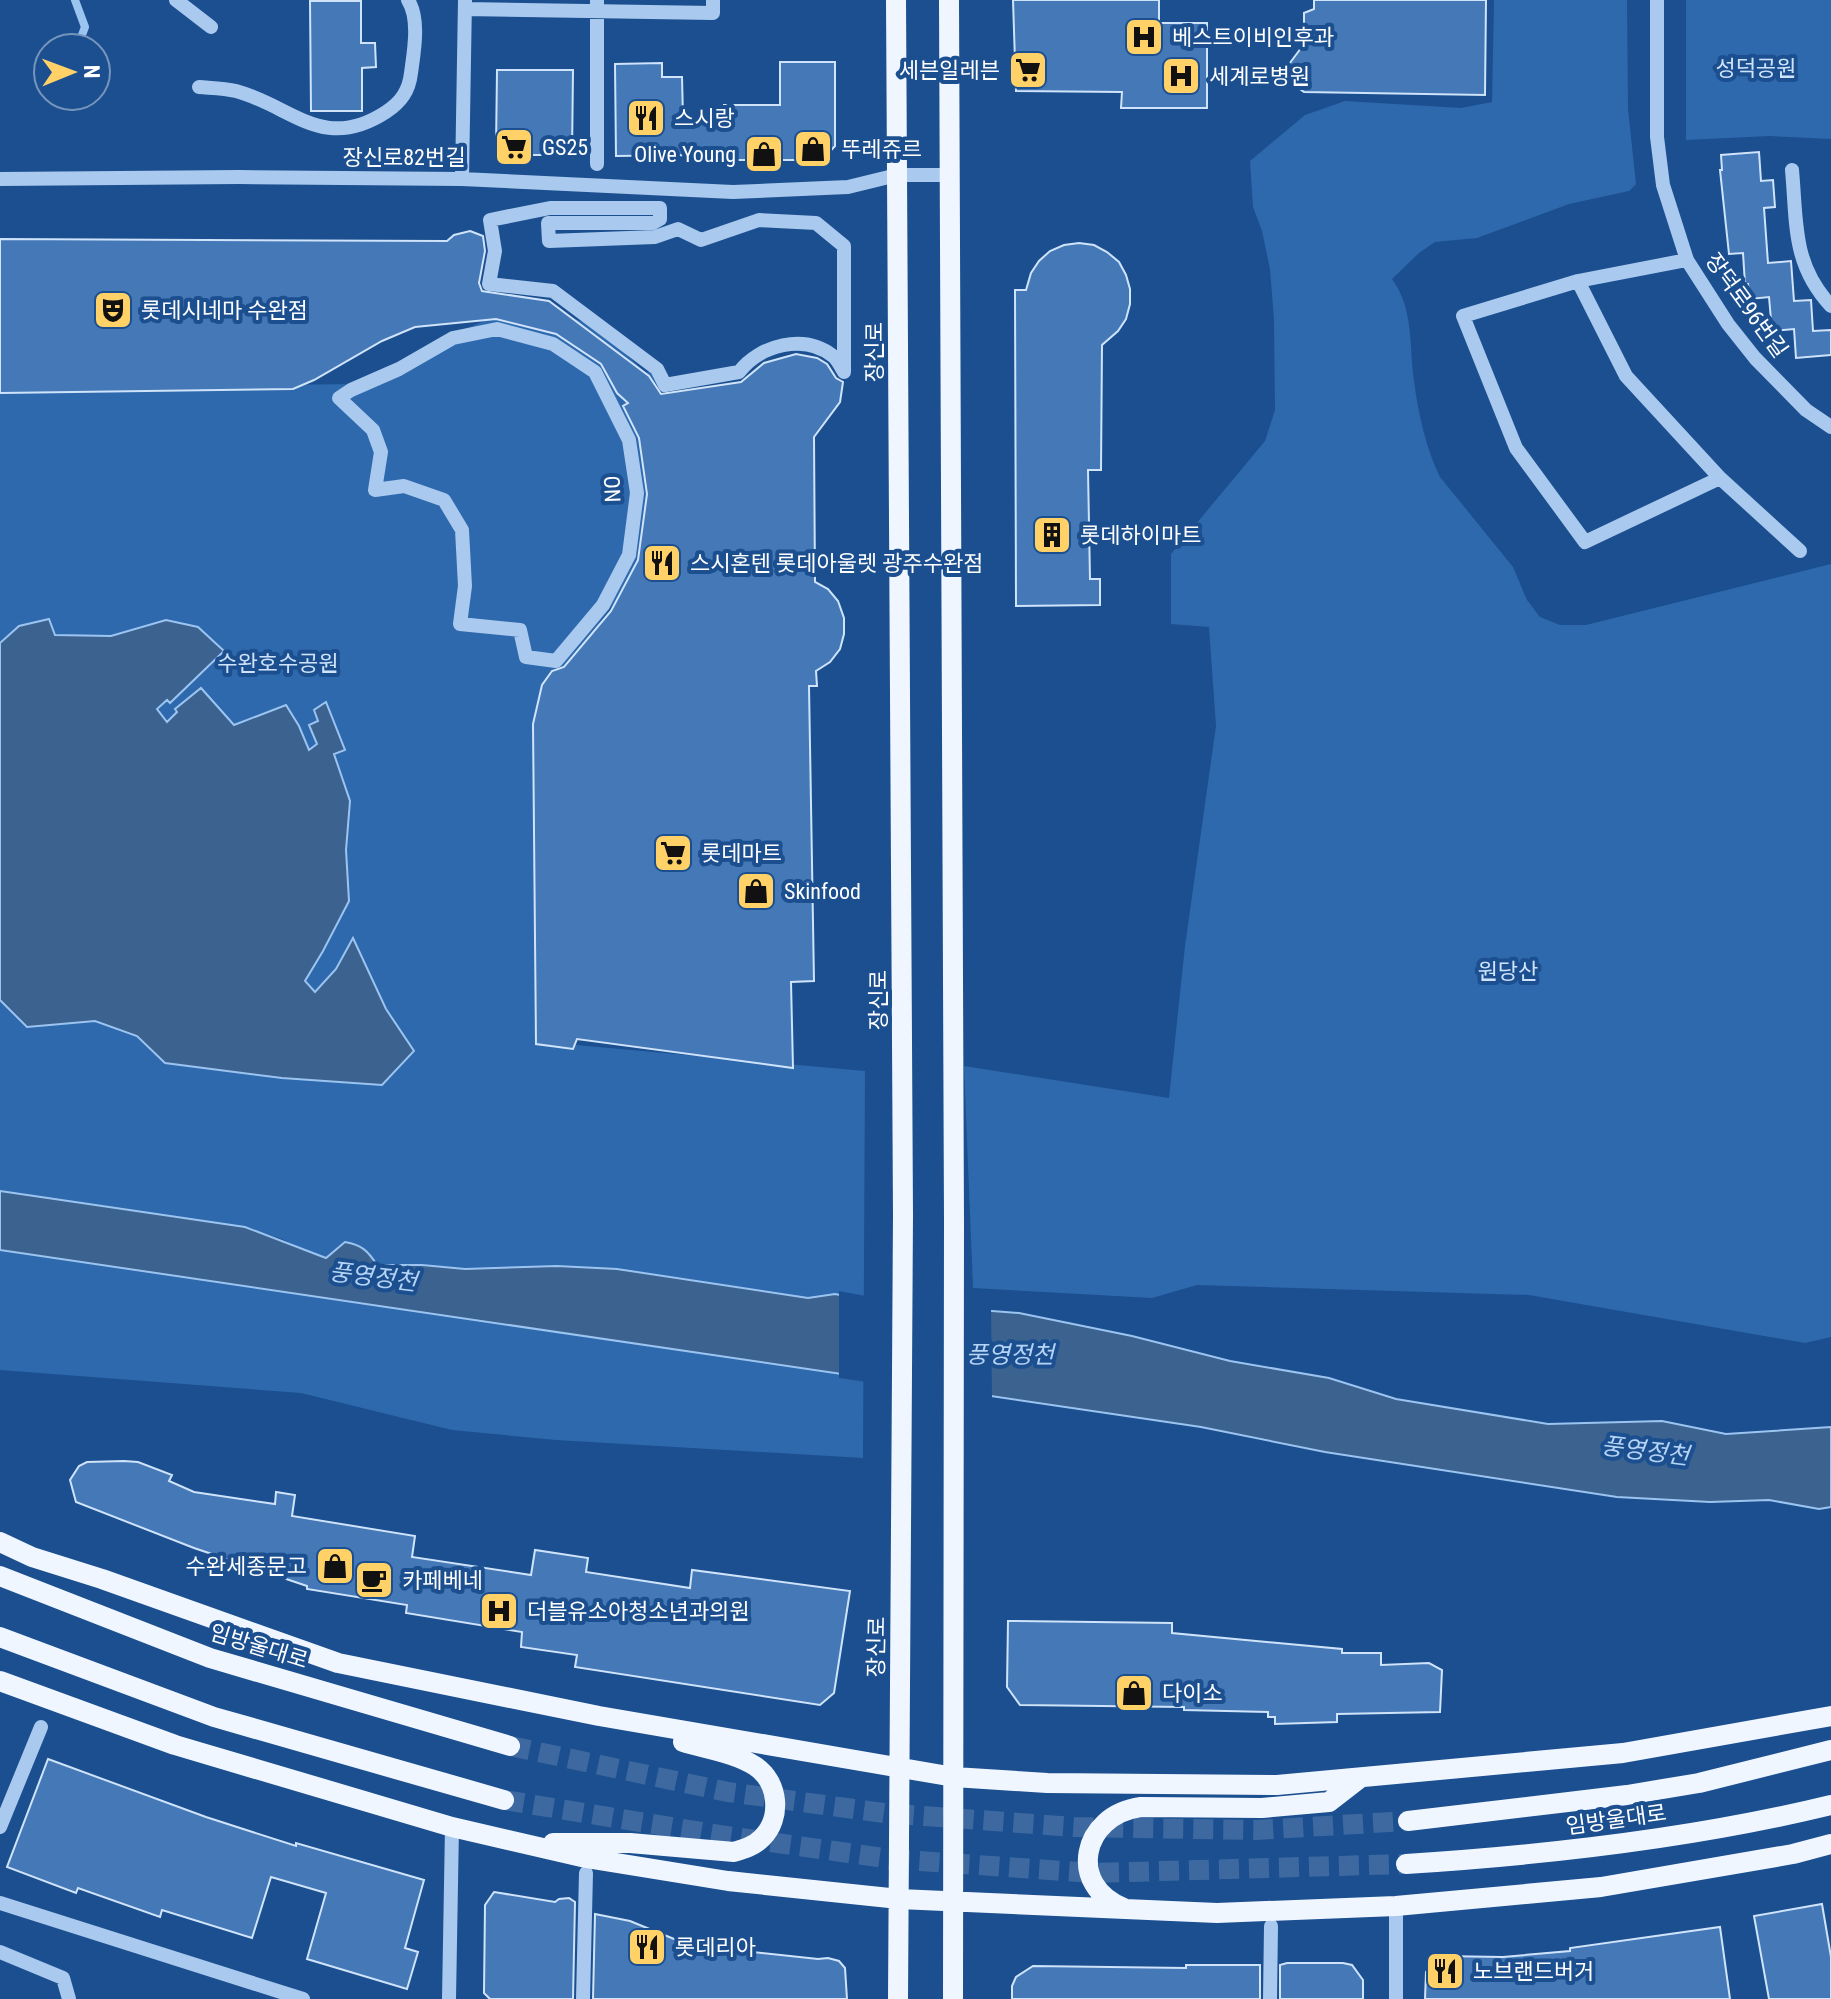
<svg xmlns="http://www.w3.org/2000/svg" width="1831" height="1999" font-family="'Roboto Condensed','Noto Sans KR',sans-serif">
<rect width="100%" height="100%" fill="#1b4f8f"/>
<path fill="#2e69ad" d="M 1494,0 L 1627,0 L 1628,109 L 1636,184 L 1629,191 L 1569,204 L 1477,238 L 1435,242 L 1419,253 L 1392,279 C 1414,309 1409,345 1414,381 C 1418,412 1426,449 1440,477 L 1513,567 L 1527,600 L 1540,617 L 1560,625 L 1586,625 L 1831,564 L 1831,1337 L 1805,1343 L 1529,1295 L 1197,1285 L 1152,1298 L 973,1288 L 964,1066 L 1169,1098 L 1185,946 L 1216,726 L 1209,627 L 1171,624 L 1171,554 L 1265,441 L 1275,410 L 1274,319 L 1270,269 L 1262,231 L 1253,207 L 1250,161 L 1305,115 L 1345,101 L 1461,108 L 1492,102 Z
M 1686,0 L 1831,0 L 1831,139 L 1770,136 L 1686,140 Z
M 561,314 L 597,327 L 646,373 L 656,369 L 667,388 L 635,402 L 662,477 L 635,578 L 601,620 L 566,681 L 554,1043 L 865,1071 L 863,1458 L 556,1440 L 452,1430 L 301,1393 L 0,1370 L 0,1250 L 283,1291 L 311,1253 L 282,1239 L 245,1227 L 0,1191 L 0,387 L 366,384 L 447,337 L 495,316 Z"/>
<path fill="#3c6290" stroke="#9cc4f0" stroke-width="2" d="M 49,619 L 55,635 L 111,636 L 166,620 L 198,627 L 224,651 L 170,703 L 167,700 L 157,709 L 167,722 L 177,712 L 175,709 L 201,688 L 234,725 L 286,705 L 299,726 L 309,750 L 317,744 L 309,725 L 318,721 L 314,710 L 326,702 L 345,750 L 334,754 L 350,801 L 346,850 L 349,901 L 323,951 L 305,981 L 315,992 L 336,969 L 353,938 L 386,1009 L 414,1051 L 382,1085 L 282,1078 L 165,1063 L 137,1036 L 95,1021 L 27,1027 L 0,1000 L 0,643 L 19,626 Z
M 0,1191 L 245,1227 L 326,1258 L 345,1242 C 362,1245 368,1251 377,1265 L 422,1265 L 465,1269 L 557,1266 L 617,1269 L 808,1298 L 835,1294 L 876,1302 L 1019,1313 L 1132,1336 L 1230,1361 L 1329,1378 L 1396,1399 L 1548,1424 L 1662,1421 L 1726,1434 L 1831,1427 L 1831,1507 L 1819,1509 L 1769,1500 L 1710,1502 L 1617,1497 L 1325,1452 L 1201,1427 L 0,1250 Z"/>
<path fill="#1b4f8f" d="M 839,1291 L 876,1298 L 991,1307 L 992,1400 L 839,1378 Z"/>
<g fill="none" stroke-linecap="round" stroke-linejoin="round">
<path stroke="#9cc4f0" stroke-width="8" d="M 75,0 L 85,27 L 77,48"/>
</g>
<path fill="#4478b7" stroke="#cfe3fa" stroke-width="2" d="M 1013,0 L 1159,0 L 1159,23 L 1207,23 L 1207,108 L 1121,108 L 1122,92 L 1016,91 Z
M 1314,0 L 1486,0 L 1485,95 L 1304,92 L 1281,75 L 1304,44 L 1304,13 L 1314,9 Z
M 310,1 L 361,1 L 361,43 L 375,43 L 376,67 L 362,68 L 362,111 L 311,111 Z
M 780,62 L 835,62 L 835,146 L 822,160 L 693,160 L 693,155 L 616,156 L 615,64 L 662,63 L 662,77 L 682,77 L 683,117 L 724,117 L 724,105 L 780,105 Z
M 497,70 L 573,70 L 572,155 L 504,155 L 496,149 Z
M 1759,152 L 1761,181 L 1773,180 L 1775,207 L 1764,208 L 1768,263 L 1791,261 L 1794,301 L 1811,300 L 1813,331 L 1831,330 L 1831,355 L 1796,358 L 1794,329 L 1772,331 L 1769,297 L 1750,299 L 1748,284 L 1745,284 L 1743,253 L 1729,254 L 1720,170 L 1722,170 L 1721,155 Z
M 470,231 L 483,236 L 485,251 L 479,283 L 482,291 L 549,301 L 649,376 L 661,394 L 741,382 L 764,363 L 796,354 L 817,358 L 827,364 L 836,378 L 843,382 L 840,402 L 814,437 L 815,582 L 828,589 L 838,601 L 844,618 L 844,634 L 840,649 L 830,662 L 816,671 L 817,686 L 809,686 L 814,981 L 791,982 L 793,1068 L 577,1039 L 573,1049 L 536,1044 L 533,724 L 542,685 L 552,671 L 564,667 L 611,611 L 638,560 L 647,494 L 639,438 L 623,406 L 628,403 L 617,393 L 601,364 L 556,334 L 496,319 L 415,327 L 382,341 L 314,380 L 293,389 L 0,393 L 0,239 L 447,241 L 454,235 Z
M 1079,243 L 1094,245 L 1107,252 L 1119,262 L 1126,275 L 1130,289 L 1130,304 L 1126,319 L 1118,331 L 1102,345 L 1101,470 L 1088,470 L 1090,579 L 1100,579 L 1100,605 L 1016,606 L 1015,290 L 1026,290 L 1031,273 L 1039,261 L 1050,251 L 1064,245 Z
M 124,1461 L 138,1462 L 172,1475 L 169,1481 L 194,1492 L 275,1504 L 276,1492 L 295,1495 L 292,1516 L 415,1536 L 412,1557 L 531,1575 L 535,1550 L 588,1558 L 586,1572 L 690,1588 L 692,1570 L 850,1591 L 834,1693 L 820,1705 L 575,1667 L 577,1655 L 521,1647 L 522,1632 L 406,1613 L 407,1605 L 307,1589 L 307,1586 L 194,1548 L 76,1502 L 70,1480 L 79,1466 L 87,1462 Z
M 1008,1621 L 1172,1623 L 1172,1633 L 1342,1649 L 1342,1653 L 1381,1653 L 1381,1665 L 1429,1663 L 1442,1670 L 1440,1712 L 1337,1714 L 1337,1722 L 1275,1724 L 1275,1717 L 1268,1717 L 1268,1712 L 1184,1710 L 1184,1707 L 1020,1705 L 1007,1687 Z
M 48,1759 L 206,1817 L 296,1846 L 296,1843 L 424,1880 L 405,1948 L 418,1952 L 407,1989 L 307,1959 L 326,1893 L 271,1877 L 252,1938 L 162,1910 L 160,1917 L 78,1888 L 76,1893 L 7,1867 Z
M 494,1892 L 555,1902 L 559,1899 L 569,1898 L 575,1902 L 573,1999 L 490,1999 L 484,1993 L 485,1905 Z
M 1822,1904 L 1831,1957 L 1831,1999 L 1769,1999 L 1754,1916 Z
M 595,1914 L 630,1921 L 679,1941 L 707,1947 L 818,1959 L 828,1958 L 839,1961 L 845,1968 L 847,1999 L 593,1999 Z
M 1720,1927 L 1730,1999 L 1425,1999 L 1426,1972 L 1442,1956 L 1503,1957 L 1570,1951 L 1570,1948 Z
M 1287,1963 L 1343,1963 L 1352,1965 L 1363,1980 L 1363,1999 L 1280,1999 L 1280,1965 Z
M 1186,1965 L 1260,1965 L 1260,1999 L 1012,1999 L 1012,1986 L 1016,1977 L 1033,1966 L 1186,1968 Z"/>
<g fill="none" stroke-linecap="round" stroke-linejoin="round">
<path stroke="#3d69a0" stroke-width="20" stroke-dasharray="20 10" stroke-linecap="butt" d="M 510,1746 L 728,1792 L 884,1813 L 1074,1827 L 1256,1830 L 1408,1821
M 504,1800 L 720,1835 L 891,1859 L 1093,1873 L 1406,1864"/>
<path stroke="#a9c9ee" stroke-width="14" d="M 176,0 L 211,27
M 597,0 L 597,164
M 1657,0 L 1657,137 L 1663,185 L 1687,260 L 1728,324 L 1755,358 L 1806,410 L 1831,427
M 465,9 L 713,13 L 713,0
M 199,87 C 211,88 224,88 236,91 C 292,106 323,153 386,112 C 401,102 409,91 411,73 C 414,51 420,19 408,0
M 1792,170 C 1797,224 1792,264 1831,306
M 0,179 L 239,177 L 462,179 L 733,192 L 848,187 L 897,175 L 950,175
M 462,179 L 465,0
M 550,208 L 660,208 L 660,219 L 653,223 L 548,223 L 549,241 L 655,237 L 678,229 L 701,240 L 759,220 L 816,223 L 844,246 L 844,372 C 841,367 837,359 833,356 C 804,333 760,345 739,372 L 665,385 L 657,369 L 553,291 L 489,284 L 495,251 L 490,220 Z
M 1578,281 L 1626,376 L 1720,478 L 1585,542 L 1516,448 L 1463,316 L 1578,281 L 1687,260
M 497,329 L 553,344 L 595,372 L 629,440 L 637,493 L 629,555 L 603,605 L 556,661 L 526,657 L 520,630 L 460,624 L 465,586 L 462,530 L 444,500 L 404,486 L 375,490 L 381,452 L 373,430 L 339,398 L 351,390 L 399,369 L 453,338 Z
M 1720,478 L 1800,551
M 0,1827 L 41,1727
M 0,1903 L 303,1999
M 1396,1906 L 1396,1999
M 0,1952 L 63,1978 L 69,1999
M 449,1999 L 452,1827
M 583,1999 L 586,1873
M 1270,1999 L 1271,1926"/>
<path stroke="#f0f6ff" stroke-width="20" d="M 896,0 L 903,1215 L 898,1999
M 949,0 L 954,1222 L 953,1999
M 0,1542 L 32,1557 L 102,1579 L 338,1663 L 599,1716 L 954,1777 L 1047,1783 L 1277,1785 L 1623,1753 L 1831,1716
M 0,1576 L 210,1658 L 510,1746
M 0,1637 L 214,1717 L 504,1800
M 0,1681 L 175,1745 L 452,1827 L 586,1858 L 728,1881 L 899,1899 L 1217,1913 L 1396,1906 L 1601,1887 L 1793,1854 L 1831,1844
M 1408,1821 L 1627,1795 L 1699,1783 L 1831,1750
M 553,1843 L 630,1843 L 734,1852 C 744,1849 754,1846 762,1838 C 782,1818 779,1782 755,1766 C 735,1753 706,1749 683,1742
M 1406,1864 C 1548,1855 1692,1839 1831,1805
M 1124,1908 C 1067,1886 1081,1815 1141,1807 L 1262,1808 L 1329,1802 L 1360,1778"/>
</g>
<defs>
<symbol id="hospital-square" viewBox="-11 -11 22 22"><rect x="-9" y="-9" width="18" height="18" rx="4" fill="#ffd166" stroke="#1b4f8f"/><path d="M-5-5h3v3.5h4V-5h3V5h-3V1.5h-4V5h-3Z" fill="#111"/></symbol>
<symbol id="supermarket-square" viewBox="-11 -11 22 22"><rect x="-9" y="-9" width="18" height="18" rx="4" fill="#ffd166" stroke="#1b4f8f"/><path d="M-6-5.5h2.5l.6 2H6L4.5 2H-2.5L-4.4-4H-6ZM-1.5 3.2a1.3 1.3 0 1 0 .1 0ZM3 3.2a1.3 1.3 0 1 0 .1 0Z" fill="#111"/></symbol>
<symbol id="restaurant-square" viewBox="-11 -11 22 22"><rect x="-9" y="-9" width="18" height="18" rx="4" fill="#ffd166" stroke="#1b4f8f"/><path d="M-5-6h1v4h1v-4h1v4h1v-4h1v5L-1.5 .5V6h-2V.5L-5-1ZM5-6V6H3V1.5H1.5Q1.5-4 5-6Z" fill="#111"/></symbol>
<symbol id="shop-square" viewBox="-11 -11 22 22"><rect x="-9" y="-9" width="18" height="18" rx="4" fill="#ffd166" stroke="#1b4f8f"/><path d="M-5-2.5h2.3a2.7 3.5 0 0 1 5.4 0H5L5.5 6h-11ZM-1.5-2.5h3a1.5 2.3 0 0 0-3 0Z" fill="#111"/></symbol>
<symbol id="theatre-square" viewBox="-11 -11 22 22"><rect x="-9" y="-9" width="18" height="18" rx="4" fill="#ffd166" stroke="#1b4f8f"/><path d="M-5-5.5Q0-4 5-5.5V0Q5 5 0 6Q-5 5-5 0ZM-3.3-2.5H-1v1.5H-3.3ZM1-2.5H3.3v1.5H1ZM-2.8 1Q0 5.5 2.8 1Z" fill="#111"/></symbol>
<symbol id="building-square" viewBox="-11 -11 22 22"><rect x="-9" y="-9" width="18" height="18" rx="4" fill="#ffd166" stroke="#1b4f8f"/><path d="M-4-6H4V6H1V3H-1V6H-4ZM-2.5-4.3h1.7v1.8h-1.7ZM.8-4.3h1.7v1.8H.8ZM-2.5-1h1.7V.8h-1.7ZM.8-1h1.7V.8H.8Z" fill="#111"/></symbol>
<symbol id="cafe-square" viewBox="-11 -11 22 22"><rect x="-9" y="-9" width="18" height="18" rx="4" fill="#ffd166" stroke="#1b4f8f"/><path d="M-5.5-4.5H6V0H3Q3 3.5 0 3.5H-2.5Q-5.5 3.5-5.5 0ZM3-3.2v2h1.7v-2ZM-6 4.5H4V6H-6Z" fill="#111"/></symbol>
</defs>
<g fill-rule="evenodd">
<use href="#hospital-square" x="1122" y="15" width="44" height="44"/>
<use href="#supermarket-square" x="1006" y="48" width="44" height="44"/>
<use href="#hospital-square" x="1159" y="54" width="44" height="44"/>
<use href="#restaurant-square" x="624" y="96" width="44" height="44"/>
<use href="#supermarket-square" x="492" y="125" width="44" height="44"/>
<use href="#shop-square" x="791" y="127" width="44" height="44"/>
<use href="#shop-square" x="742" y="132" width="44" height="44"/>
<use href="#theatre-square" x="91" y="288" width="44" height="44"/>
<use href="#building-square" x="1030" y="513" width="44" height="44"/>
<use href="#restaurant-square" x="640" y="541" width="44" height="44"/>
<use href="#supermarket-square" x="651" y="831" width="44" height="44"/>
<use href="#shop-square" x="734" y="869" width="44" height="44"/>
<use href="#shop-square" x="313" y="1544" width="44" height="44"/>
<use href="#cafe-square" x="352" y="1558" width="44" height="44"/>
<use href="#hospital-square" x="477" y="1589" width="44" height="44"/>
<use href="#shop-square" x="1112" y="1671" width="44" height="44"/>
<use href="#restaurant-square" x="625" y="1925" width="44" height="44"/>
<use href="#restaurant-square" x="1423" y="1949" width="44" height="44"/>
</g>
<g text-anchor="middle" stroke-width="8" stroke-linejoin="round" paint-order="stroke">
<g font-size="22" fill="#fff" stroke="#1b4f8f" text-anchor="start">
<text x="1172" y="45">베스트이비인후과</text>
<text x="1000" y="78" text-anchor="end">세븐일레븐</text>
<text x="1209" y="84">세계로병원</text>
<text x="674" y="126">스시랑</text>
<text x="542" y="155">GS25</text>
<text x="841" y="157">뚜레쥬르</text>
<text x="736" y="162" text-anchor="end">Olive Young</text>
<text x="141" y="318">롯데시네마 수완점</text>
<text x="1080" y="543">롯데하이마트</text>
<text x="690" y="571">스시혼텐 롯데아울렛 광주수완점</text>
<text x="701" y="861">롯데마트</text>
<text x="784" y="899">Skinfood</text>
<text x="307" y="1574" text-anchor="end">수완세종문고</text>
<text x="402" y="1588">카페베네</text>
<text x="527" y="1619">더블유소아청소년과의원</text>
<text x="1162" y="1701">다이소</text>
<text x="675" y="1955">롯데리아</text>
<text x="1473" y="1979">노브랜드버거</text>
</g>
<g font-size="22" fill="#cfe3fa" stroke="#1b4f8f">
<text x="1756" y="76">성덕공원</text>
<text x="278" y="671">수완호수공원</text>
<text x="1508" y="979">원당산</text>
</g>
<g font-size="22" fill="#fff" stroke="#1b4f8f">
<text x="404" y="165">장신로82번길</text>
<text transform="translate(1747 305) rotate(54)" y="8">장덕로96번길</text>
<text transform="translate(874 352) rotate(-90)" y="8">장신로</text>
<text transform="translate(612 489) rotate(-92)" y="8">NO</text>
<text transform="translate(878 1000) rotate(-90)" y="8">장신로</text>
<text transform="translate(259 1646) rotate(17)" y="8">임방울대로</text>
<text transform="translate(876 1647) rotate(-89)" y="8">장신로</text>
<text transform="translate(1616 1819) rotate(-8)" y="8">임방울대로</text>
</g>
<g font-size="24" font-style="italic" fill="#b5d3f5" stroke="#1b4f8f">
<text transform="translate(373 1277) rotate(7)" y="8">풍영정천</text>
<text x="1010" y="1363">풍영정천</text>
<text transform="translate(1645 1451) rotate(7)" y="8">풍영정천</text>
</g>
</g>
<g transform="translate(72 72) rotate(89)"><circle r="38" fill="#1b4f8f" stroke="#7695bc" stroke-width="2"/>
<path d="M0-6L14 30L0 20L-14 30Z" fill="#ffd166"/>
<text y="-12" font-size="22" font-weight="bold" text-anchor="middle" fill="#ffffff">N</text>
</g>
</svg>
